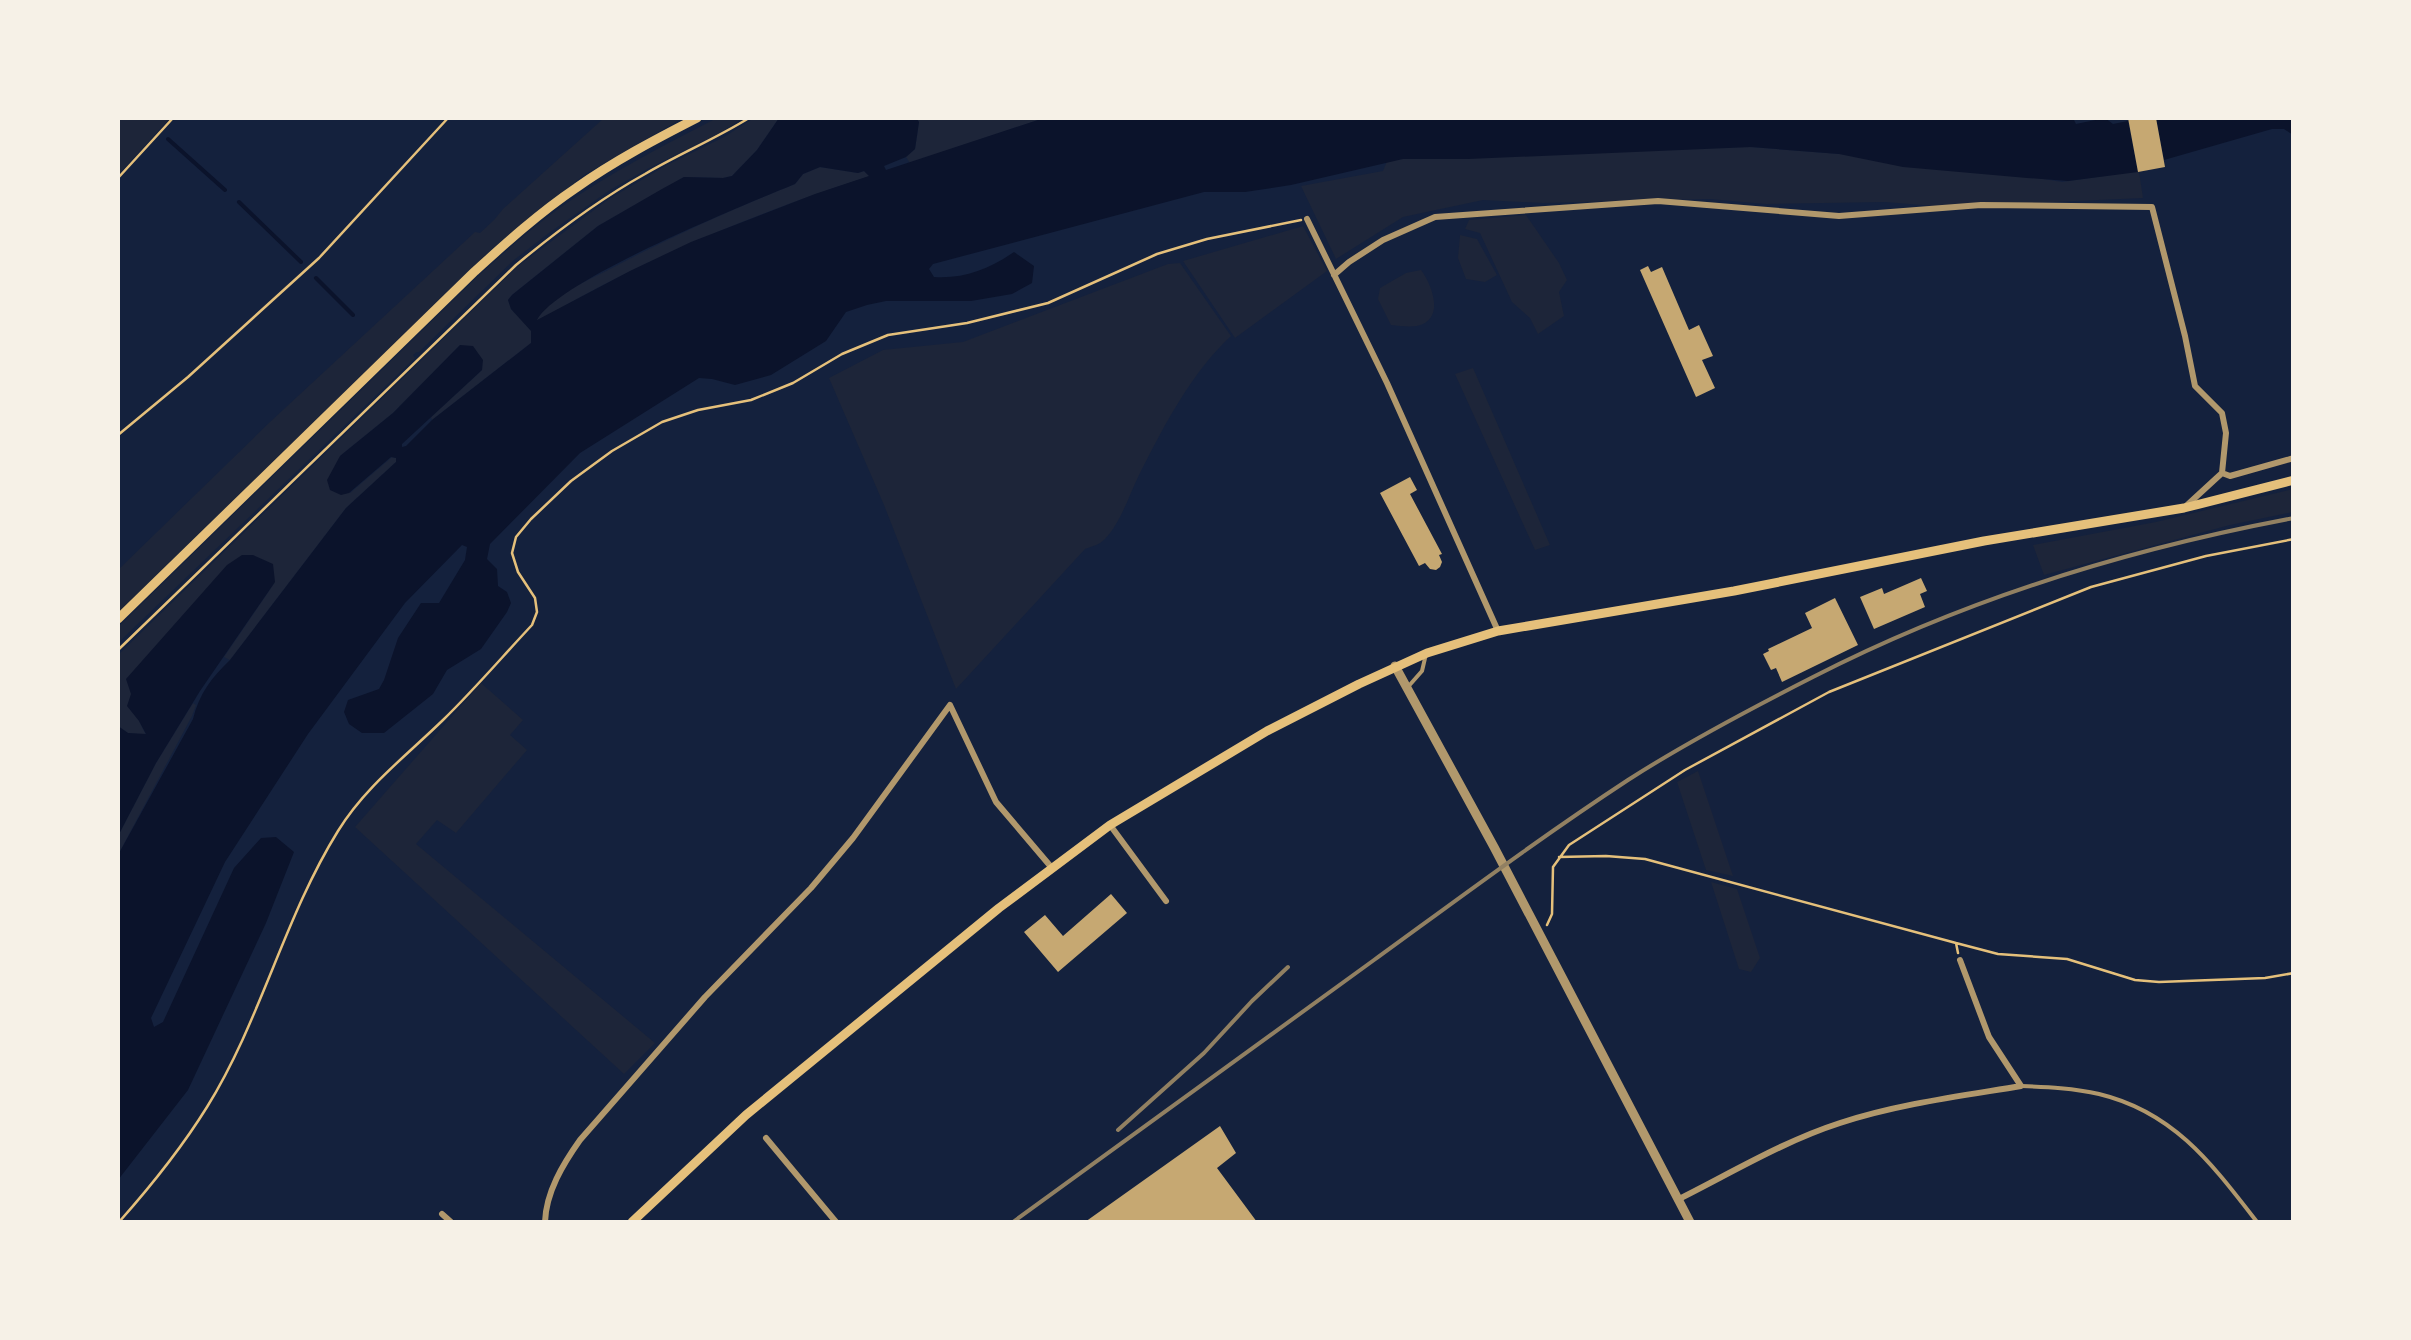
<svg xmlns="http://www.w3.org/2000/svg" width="2411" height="1340" font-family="'DM Sans',sans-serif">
<rect width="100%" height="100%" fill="#14213d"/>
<path fill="#1d2539" d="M 118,118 L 170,118 L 118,175 Z
M 604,118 L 683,118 L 584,175 L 493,248 L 118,614 L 118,570 L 270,422 L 475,232 L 480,233 L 494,220 L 503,209 Z
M 717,118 L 743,118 L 720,133 L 651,167 L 610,190 L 549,233 L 514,260 L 419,352 L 417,352 L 413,355 L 415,358 L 118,643 L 118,627 L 477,277 C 504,253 531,228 561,207 C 610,173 664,145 717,118 Z
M 754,118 L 779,118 L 757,150 L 732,176 L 723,178 L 684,177 L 598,226 L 512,295 L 508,300 L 511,309 L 532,331 L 531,343 L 432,420 L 431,417 L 482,370 L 460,345 L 393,413 L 340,456 L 350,493 L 392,457 L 396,458 L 396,462 L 346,508 L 230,660 L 224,657 L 275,582 L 139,721 L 146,735 L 128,733 L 118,726 L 118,655 L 518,266 L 609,199 L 667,165 L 724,137 Z
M 916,118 L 1044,118 L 910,163 L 906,157 L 915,149 L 919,122 Z
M 1750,147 L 1839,154 L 1919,152 L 1984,169 L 2062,182 L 2139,171 L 2143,198 L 1947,207 L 1885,202 L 1766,204 L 1709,199 L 1543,203 L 1483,200 L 1403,217 L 1336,259 L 1301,186 L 1383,171 L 1392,149 Z
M 820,167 L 858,173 L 864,171 L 870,176 C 756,213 643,259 540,320 L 536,320 C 552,295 587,281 612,268 C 672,236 733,209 795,184 L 803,174 Z
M 1526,215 L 1559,263 L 1567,280 L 1559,292 L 1564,316 L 1538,334 L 1530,318 L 1512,302 L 1480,233 L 1465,229 L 1469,220 Z
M 1303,226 L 1327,271 L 1235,338 L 1183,261 Z
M 1460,235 L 1477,239 L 1497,275 L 1485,282 L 1466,279 L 1458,258 Z
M 1180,263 L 1231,336 C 1192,372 1165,424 1141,471 C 1130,492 1122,521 1105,539 C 1099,545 1093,546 1085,549 L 956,689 L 884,505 L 829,378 L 883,350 L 963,342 L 1168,264 Z
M 1421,270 C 1433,286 1445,320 1417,326 C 1409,327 1399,326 1391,325 L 1378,299 L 1380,288 L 1406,273 Z
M 1473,368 L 1550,545 L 1535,550 L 1455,374 Z
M 2293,489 L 2293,512 L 2230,525 L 2044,575 L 2033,545 L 2156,522 Z
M 481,683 L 523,720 L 510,735 L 527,750 L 456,833 L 437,820 L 416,844 L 655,1043 L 624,1074 L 355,827 Z
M 193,703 L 196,705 L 192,716 L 118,855 L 118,836 L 156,763 Z
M 1698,771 L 1733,876 L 1706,870 L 1677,782 Z
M 1711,882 L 1737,889 L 1760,958 L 1751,972 L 1739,969 Z"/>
<path fill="#0b132b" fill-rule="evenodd" d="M 779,118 L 916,118 L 919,122 L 915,149 L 906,157 L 884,166 L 886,170 L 1044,118 L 2087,118 L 2074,120 L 2076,124 L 2105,118 L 2113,124 L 2128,121 L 2138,172 L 2068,181 L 2027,178 L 1903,167 L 1839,154 L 1751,147 L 1468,159 L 1403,159 L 1291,185 L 1245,192 L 1204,192 L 933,264 L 929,269 L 934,277 C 964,279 989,269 1014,252 L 1034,266 L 1032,283 L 1012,294 L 971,301 L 886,301 L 867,305 L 846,312 L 826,341 L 771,375 L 735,385 L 712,379 L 699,378 L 580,453 L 490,544 L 487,559 L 497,569 L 498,586 L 507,592 L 511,603 L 507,612 L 481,649 L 447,670 L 433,694 L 384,733 L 362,733 L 349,724 L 344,712 L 348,700 L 379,689 L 384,680 L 398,638 L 421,603 L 439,603 L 465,560 L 467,547 L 462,545 L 405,603 L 308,734 L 225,862 L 151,1018 L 154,1027 L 163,1022 L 234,868 L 261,838 L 276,837 L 294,852 L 266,923 L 188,1090 L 118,1180 L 118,855 L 193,719 C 199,694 212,677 230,660 L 346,508 L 396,462 L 396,458 L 391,457 L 349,493 L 341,495 L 330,490 L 327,480 L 340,456 L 393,413 L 460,345 L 473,346 L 483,360 L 482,370 L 402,444 L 402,447 L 406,446 L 432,420 L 531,343 L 531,331 L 511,309 L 508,300 L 512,295 L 598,226 L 662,189 L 684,177 L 723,178 L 732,176 L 757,150 ZM 820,167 L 858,173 L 864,171 L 869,176 L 815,194 L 691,242 L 630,271 L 537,320 C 558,280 746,204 795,184 L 803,174 Z
M 2156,118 L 2293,118 L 2293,135 L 2284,129 L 2272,129 L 2164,160 Z
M 242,555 L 253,555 L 273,564 L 275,582 L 200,691 L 156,763 L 118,836 L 118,726 L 128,733 L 146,734 L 139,721 L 127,706 L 131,694 L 126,679 L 227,565 Z"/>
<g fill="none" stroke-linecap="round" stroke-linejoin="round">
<path stroke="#0b132b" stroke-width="4" d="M 168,139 L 225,190
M 239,202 L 301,262
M 316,278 L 353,315"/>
</g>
<path fill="#c6a872" d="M 2128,118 L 2156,118 L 2165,167 L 2138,172 Z
M 1648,266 L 1651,272 L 1662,267 L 1689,330 L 1699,325 L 1713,356 L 1702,360 L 1715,388 L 1696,397 L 1640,270 Z
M 1410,477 L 1417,490 L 1410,494 L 1442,554 L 1439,555 L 1442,562 L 1440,567 L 1436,570 L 1430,569 L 1425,563 L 1419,566 L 1380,493 Z
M 1921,578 L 1927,591 L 1920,594 L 1925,607 L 1874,629 L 1860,597 L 1882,588 L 1884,594 Z
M 1835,598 L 1858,645 L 1782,682 L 1776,668 L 1771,670 L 1763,654 L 1769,651 L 1768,649 L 1812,628 L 1805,613 Z
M 1111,894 L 1127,913 L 1058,972 L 1024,932 L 1045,915 L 1063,936 Z
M 1220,1126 L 1236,1153 L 1217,1168 L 1257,1222 L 1085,1222 Z"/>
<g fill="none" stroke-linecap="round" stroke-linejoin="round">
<path stroke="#e5c07b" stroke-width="2.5" d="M 118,178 L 173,118
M 118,435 L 188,377 L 319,258 L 448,118
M 118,650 L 516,265 C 557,231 598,200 645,174 C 679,154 715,139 749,118
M 1559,857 L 1606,856 L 1645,859 L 1956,943
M 1547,925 L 1552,914 L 1553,867 L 1569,845 L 1685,770 L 1829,692 L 2091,587 L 2206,556 L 2294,539
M 1958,953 L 1956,943 L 1998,954 L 2067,959 L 2135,980 L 2159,982 L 2265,978 L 2294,973
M 119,1222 C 151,1186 181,1149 207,1107 C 261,1020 284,918 338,831 C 365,787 406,756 443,720 C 474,690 502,657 532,625 L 537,612 L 535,598 L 518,572 L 512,553 L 516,537 L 531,519 L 571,481 L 612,451 L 662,422 L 698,410 L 751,400 L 793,383 L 842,354 L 888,335 L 967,323 L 1048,303 L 1157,254 L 1207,239 L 1301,220"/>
<path stroke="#b1986c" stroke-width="4" d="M 1407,688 L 1422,671 L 1426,654
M 2021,1086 C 2047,1087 2074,1088 2099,1094 C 2174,1112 2212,1164 2257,1222"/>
<path stroke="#b1986c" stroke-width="6" d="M 1307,219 L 1387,383 L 1498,631
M 1334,275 L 1349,262 L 1383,240 L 1435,217 L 1658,201 L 1839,216 L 1981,205 L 2152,207 L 2185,336 L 2195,386 L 2222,413 L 2226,433 L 2222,473 L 2185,507
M 2222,473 L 2230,476 L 2294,458
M 1110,825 L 1166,901
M 766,1138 L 836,1222
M 1679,1199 C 1731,1173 1784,1141 1840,1123 C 1898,1104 1961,1096 2021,1086 L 1989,1037 L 1960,960
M 442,1214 L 451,1222
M 545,1222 C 546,1192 563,1164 580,1140 L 705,997 L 811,888 L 853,838 L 950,705 L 996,802 L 1052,868"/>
<path stroke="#b1986c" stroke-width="9" d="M 1395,666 L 1494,847 L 1690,1222"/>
<path stroke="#e5c07b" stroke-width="9" d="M 118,619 L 474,272 C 506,243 539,213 576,188 C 614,161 656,139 697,118
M 632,1222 L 746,1115 L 999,908 L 1110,825 L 1267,731 L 1359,684 L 1427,653 L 1498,631 L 1734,591 L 1984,541 L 2184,508 L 2294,480"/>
<path stroke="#918062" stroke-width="4" d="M 1118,1130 L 1204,1053 L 1252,1001 L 1288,967
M 1013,1222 C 1134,1135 1254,1047 1374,960 C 1458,899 1541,837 1628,780 C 1687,742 1750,709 1813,677 C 1963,600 2128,549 2294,518"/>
</g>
<rect width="2411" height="1340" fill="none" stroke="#f6f1e7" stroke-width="240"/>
</svg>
